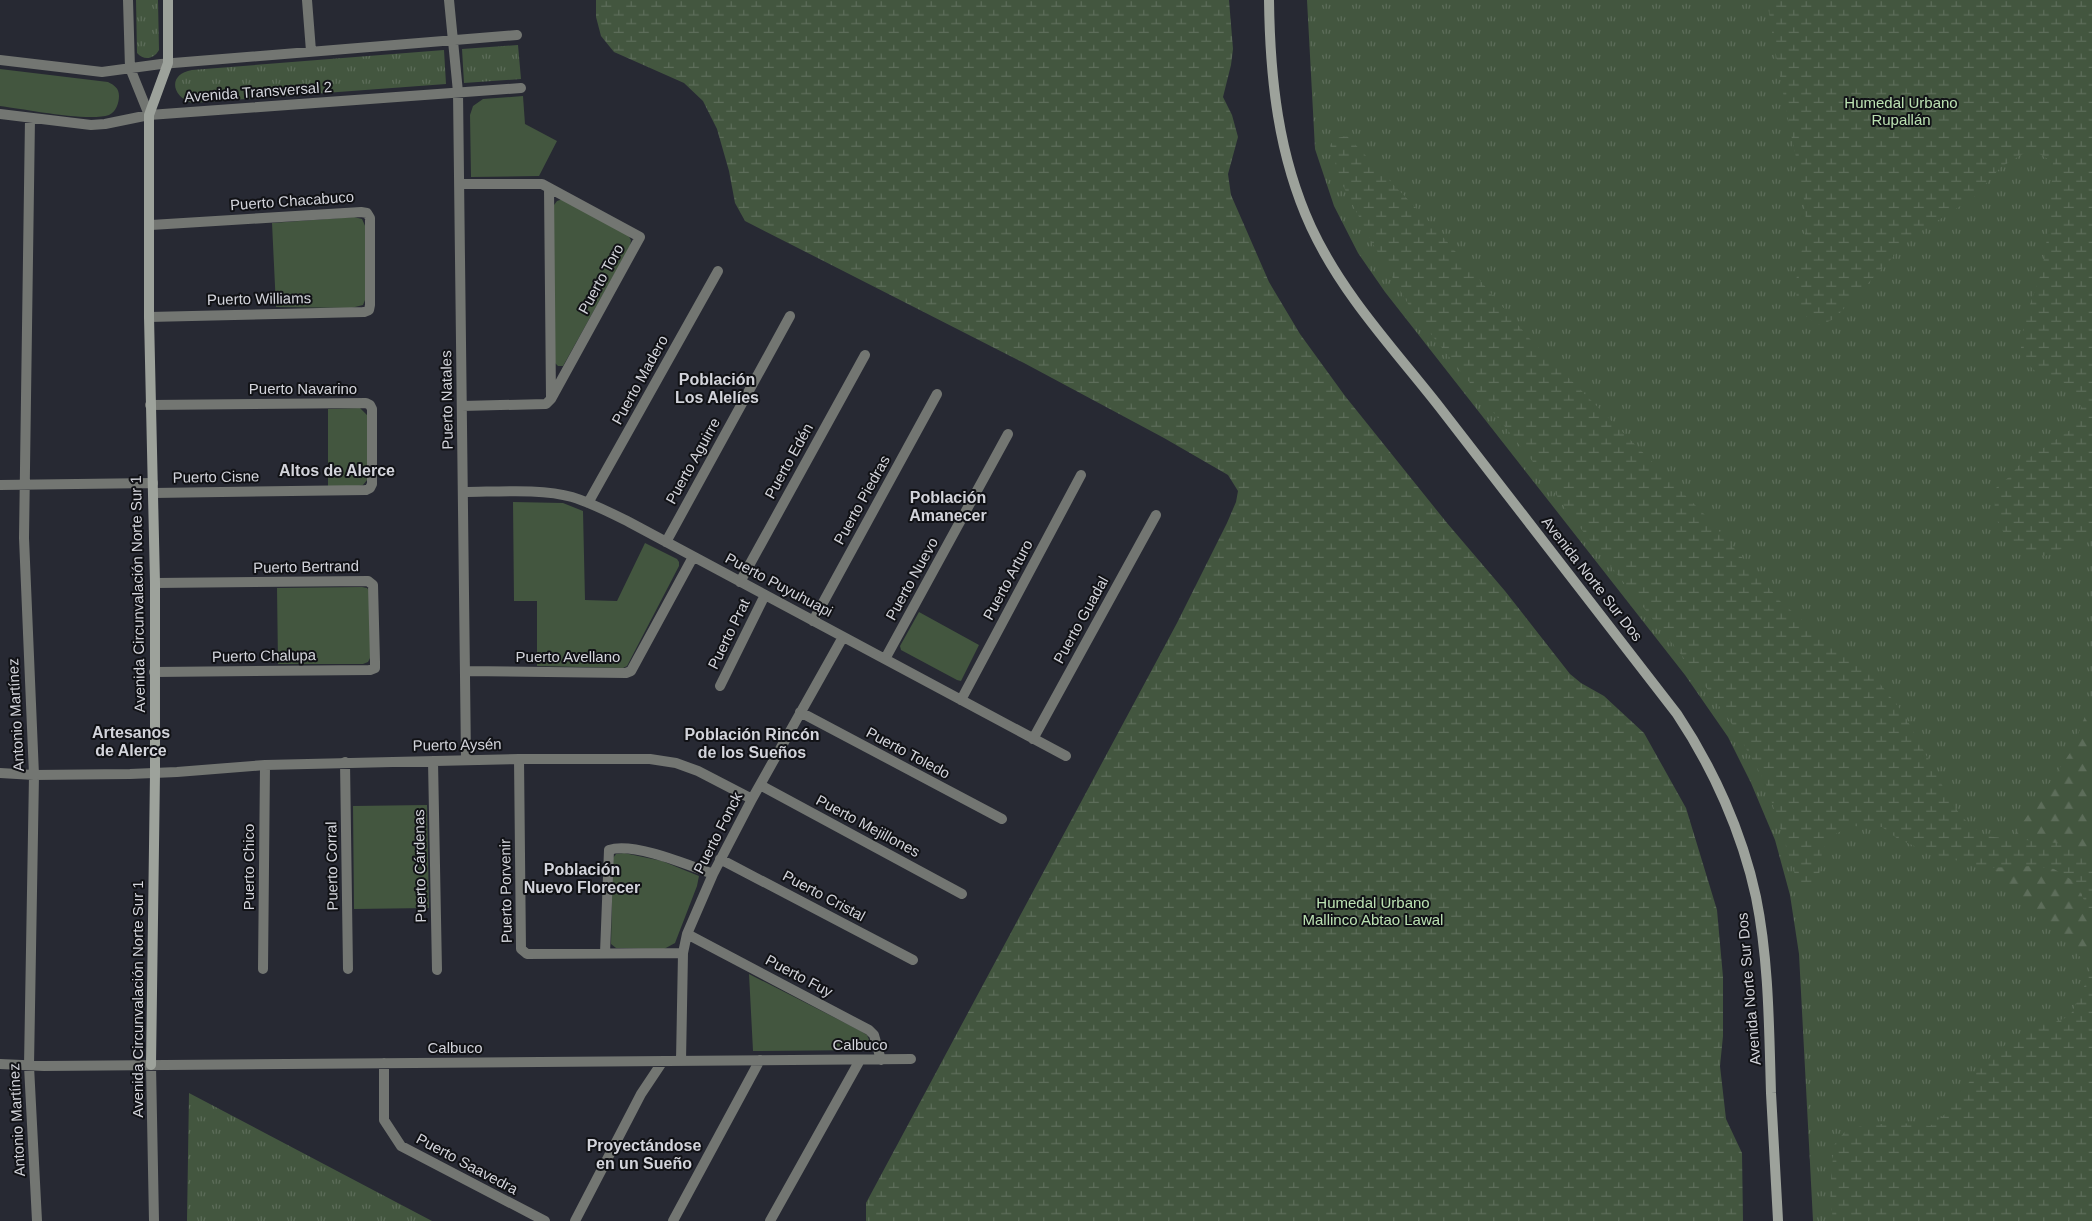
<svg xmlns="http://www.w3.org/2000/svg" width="2092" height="1221" font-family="Helvetica,sans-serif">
<defs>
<pattern id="grass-tufts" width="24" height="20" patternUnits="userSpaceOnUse" patternTransform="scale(1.25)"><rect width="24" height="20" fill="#43563f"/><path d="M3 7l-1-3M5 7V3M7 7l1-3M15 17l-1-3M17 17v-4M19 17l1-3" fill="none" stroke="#5d6d5a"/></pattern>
<pattern id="forest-firs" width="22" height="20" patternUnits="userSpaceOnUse" patternTransform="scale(1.25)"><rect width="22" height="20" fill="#43563f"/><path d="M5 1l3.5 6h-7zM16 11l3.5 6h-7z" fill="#5d6d5a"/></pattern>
<pattern id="wetland-marsh" width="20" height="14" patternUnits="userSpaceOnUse" patternTransform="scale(1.25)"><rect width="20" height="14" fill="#43563f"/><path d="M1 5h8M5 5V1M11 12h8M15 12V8" fill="none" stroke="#5d6d5a"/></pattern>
</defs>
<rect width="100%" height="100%" fill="#272933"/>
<path fill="url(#grass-tufts)" d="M 136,0 L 158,0 L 159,50 C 154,59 144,61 137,53 Z
M 1307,0 L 2092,0 L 2092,1221 L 1813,1221 L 1799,954 L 1790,895 L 1775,840 L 1751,783 L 1728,737 L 1685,675 L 1385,292 L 1358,253 L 1334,206 L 1315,149 Z
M 518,45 L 521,79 L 464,83 L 462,49 Z
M 444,50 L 446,84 L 192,103 C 171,96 168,74 192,70 Z
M 189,1093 L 432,1221 L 187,1221 Z"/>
<path fill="url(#forest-firs)" d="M 2092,698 L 2092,972 L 2062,934 L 1992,868 L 2072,750 Z"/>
<path fill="url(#wetland-marsh)" d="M 596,0 L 1229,0 L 1233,49 L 1231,65 L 1223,97 L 1232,115 L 1238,137 L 1228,174 L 1231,195 L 1269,282 L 1300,334 L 1345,396 L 1447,523 L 1505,591 L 1570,674 L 1581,683 L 1604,696 L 1644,733 L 1686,808 L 1717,910 L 1723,977 L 1723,1036 L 1720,1066 L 1726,1119 L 1742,1153 L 1743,1221 L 866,1221 L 866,1203 L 1177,623 L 1227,523 L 1236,502 L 1238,491 L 1228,475 L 1164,438 L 1024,363 L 745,221 L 735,203 L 729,171 L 717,129 L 703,101 L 684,83 L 614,52 L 601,36 L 596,17 Z
M 1767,0 L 2092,0 L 2092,533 L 2089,537 L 2045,556 L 2012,548 L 1994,515 L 1996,488 L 2009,477 L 2021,463 L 2070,430 L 2084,402 L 2067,384 L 2035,371 L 2020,356 L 2024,321 L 2042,271 L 2049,225 L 2053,162 L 2031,149 L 2001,167 L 1973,198 L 1912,237 L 1834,319 L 1820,325 C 1776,306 1806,255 1806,222 C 1805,194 1798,166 1792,139 C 1783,93 1774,46 1767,0 Z
M 1347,136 L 1437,230 L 1530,339 L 1706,516 L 1781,602 L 1833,646 L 1873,675 L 1904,714 L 1949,798 L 1959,813 L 1968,823 L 1982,834 L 1994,837 L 2057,843 L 2092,859 L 2092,924 L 2087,906 L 2075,882 L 2054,869 L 2033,866 L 1986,868 L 1936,855 L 1919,848 L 1898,839 L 1882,827 L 1851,826 L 1830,837 L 1822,851 L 1820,871 L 1816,881 L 1808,890 L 1797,881 L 1766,784 L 1734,727 L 1698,676 L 1570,515 L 1537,467 L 1411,309 L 1373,244 L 1340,180 L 1330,145 L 1336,138 Z
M 2092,966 L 2092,1221 L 1833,1221 L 1830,1193 L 1834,1145 L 1847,1129 C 1875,1123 1902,1121 1930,1126 L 1944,1115 L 1983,1064 L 2016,1036 L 2036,1023 L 2053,1023 L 2070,1016 L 2082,992 Z"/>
<path fill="#43563f" d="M 0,69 L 108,82 C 114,85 119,88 119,96 C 119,103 116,112 109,115 C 88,122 24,109 0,106 Z
M 523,96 L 525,124 L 557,141 L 539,176 L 471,177 L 470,115 L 473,106 L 483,99 Z
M 563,199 L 628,235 L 631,240 L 630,246 L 563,366 L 558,366 L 554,362 L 554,205 L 557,201 Z
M 354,217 L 362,219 L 366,228 L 365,300 L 363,305 L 351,308 L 276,307 L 272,223 Z
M 360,408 L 367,415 L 367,480 L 363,485 L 359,486 L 328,486 L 328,409 Z
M 513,502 L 563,503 L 583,511 L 585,600 L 617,601 L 645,543 L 677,559 L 679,562 L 679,566 L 627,666 L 623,668 L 537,666 L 537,601 L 514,601 Z
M 362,587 L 367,588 L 370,592 L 371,656 L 368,662 L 363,664 L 278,664 L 277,588 Z
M 919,612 L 979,645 L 961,681 L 957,680 L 901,650 L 900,646 Z
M 427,805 L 429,908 L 354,909 L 353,806 Z
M 624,853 L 662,861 L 699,876 L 697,886 L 675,943 L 664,949 L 616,948 L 611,944 L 613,858 L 616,854 Z
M 749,974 L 859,1030 L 867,1035 L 870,1042 L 865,1050 L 753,1051 Z"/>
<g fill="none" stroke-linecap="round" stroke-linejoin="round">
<path stroke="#737672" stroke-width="10" d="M 128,0 L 130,68 L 149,115
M 307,0 L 311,51
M 449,0 L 458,92 L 466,760
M 0,60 L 102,72 L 161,64 L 517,35
M 0,114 L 91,125 L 105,124 L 149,115 L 521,88
M 30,118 L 24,538 L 34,775 L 29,1066 L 37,1221
M 460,184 L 542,184 L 640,237 L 551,399 L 546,404 L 462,406
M 549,188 L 551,398
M 149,317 L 364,312 L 369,310 L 370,305 L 370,218 L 367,213 L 361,212 L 151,225
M 150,405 L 366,403 L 370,405 L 372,409 L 372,484 L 370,488 L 366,490 L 153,493
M 0,485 L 153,483
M 463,492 C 495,492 542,488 572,497 C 592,503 611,513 629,522 L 1066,756
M 588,503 L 718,271
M 666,542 L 790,316
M 740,582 L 865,355
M 813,621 L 937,394
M 885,659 L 1008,434
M 465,671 L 626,673 L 631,671 L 693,557
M 154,672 L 370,670 L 375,668 L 375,662 L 373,585 L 368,581 L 155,583
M 720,686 L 765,595
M 961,700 L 1081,475
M 800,712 L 1002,819
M 1033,739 L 1156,515
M 519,759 L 521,949 L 527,954 L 683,953
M 433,761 L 437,970
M 345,762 L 348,969
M 0,773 L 34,775 L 130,774 L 177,772 L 265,765 L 519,759 L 650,759 L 676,763 L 698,771 L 752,799
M 760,785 L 962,894
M 720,859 L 913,960
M 687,934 L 869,1030 L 874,1035 L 881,1060
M 605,953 L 609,850 C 634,842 688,865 713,874
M 263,969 L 265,765
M 681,1061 L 683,953 L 687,934 L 713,874 L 752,799 L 843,637
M 384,1063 L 384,1120 L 401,1146 L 545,1221
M 0,1064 L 44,1066 L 911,1059
M 151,1065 L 154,1221
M 575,1221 L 641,1094 L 663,1061
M 673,1221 L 760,1060
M 770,1221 L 860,1060"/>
<path stroke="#9da29b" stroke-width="10" d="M 1269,0 C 1270,78 1278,155 1311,227 C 1343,296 1395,350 1441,409 C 1520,511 1598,612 1677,714 C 1713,768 1742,832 1756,897 C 1769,961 1769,1028 1771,1093 C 1773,1135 1776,1178 1778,1221
M 151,1065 L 155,773 L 155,583 L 149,317 L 149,115 L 168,63 L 168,0"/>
</g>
<g text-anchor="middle" stroke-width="4" stroke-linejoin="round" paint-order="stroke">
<g font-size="15" fill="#d3d4db" stroke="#111216">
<text transform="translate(258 92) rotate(-4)" y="5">Avenida Transversal 2</text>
<text transform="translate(292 201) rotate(-4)" y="5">Puerto Chacabuco</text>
<text transform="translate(601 279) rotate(-61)" y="5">Puerto Toro</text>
<text transform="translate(259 299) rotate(-1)" y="5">Puerto Williams</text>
<text transform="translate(640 380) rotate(-61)" y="5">Puerto Madero</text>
<text x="303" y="394">Puerto Navarino</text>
<text transform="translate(447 400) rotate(-91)" y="5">Puerto Natales</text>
<text transform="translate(693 461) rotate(-61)" y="5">Puerto Aguirre</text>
<text transform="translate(789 461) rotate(-61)" y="5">Puerto Edén</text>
<text transform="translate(216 477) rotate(-1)" y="5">Puerto Cisne</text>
<text transform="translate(862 500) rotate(-61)" y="5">Puerto Piedras</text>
<text transform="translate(306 567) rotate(-1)" y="5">Puerto Bertrand</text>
<text transform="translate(912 579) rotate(-61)" y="5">Puerto Nuevo</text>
<text transform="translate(1592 579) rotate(52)" y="5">Avenida Norte Sur Dos</text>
<text transform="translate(1008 580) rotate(-62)" y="5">Puerto Arturo</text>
<text transform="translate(779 585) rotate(28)" y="5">Puerto Puyuhuapi</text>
<text transform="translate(138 594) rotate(-91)" y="5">Avenida Circunvalación Norte Sur 1</text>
<text transform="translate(1081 620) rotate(-61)" y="5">Puerto Guadal</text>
<text transform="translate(729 634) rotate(-64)" y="5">Puerto Prat</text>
<text transform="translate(264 656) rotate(-1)" y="5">Puerto Chalupa</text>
<text x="568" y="662">Puerto Avellano</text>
<text transform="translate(16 715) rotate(-93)" y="5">Antonio Martínez</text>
<text transform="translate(457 745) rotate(-1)" y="5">Puerto Aysén</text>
<text transform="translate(908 753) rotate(28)" y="5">Puerto Toledo</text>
<text transform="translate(868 826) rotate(28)" y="5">Puerto Mejillones</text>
<text transform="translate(718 833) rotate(-63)" y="5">Puerto Fonck</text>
<text transform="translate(332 866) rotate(-91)" y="5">Puerto Corral</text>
<text transform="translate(420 866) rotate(-91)" y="5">Puerto Cárdenas</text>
<text transform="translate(249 867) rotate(-90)" y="5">Puerto Chico</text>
<text transform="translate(506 891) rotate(-91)" y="5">Puerto Porvenir</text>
<text transform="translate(824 896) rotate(28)" y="5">Puerto Cristal</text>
<text transform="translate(799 976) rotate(28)" y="5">Puerto Fuy</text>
<text transform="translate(1749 989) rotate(-95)" y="5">Avenida Norte Sur Dos</text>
<text transform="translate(138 999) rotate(-90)" y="5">Avenida Circunvalación Norte Sur 1</text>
<text x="860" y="1050">Calbuco</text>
<text x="455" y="1053">Calbuco</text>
<text transform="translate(17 1120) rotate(-93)" y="5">Antonio Martínez</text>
<text transform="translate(467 1164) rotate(28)" y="5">Puerto Saavedra</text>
</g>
<g font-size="15" fill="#bce2b3" stroke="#111216">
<text x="1901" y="108">Humedal Urbano<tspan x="1901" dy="17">Rupallán</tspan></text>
<text x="1373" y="908">Humedal Urbano<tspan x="1373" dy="17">Mallinco Abtao Lawal</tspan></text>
</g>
<g font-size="16" font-weight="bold" fill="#d3d4db" stroke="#111216">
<text x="717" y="385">Población<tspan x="717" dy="18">Los Alelíes</tspan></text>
<text x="337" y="476">Altos de Alerce</text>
<text x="948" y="503">Población<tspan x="948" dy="18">Amanecer</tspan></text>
<text x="131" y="738">Artesanos<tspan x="131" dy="18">de Alerce</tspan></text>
<text x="752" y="740">Población Rincón<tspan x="752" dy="18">de los Sueños</tspan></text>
<text x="582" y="875">Población<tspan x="582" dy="18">Nuevo Florecer</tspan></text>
<text x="644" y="1151">Proyectándose<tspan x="644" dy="18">en un Sueño</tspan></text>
</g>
</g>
</svg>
